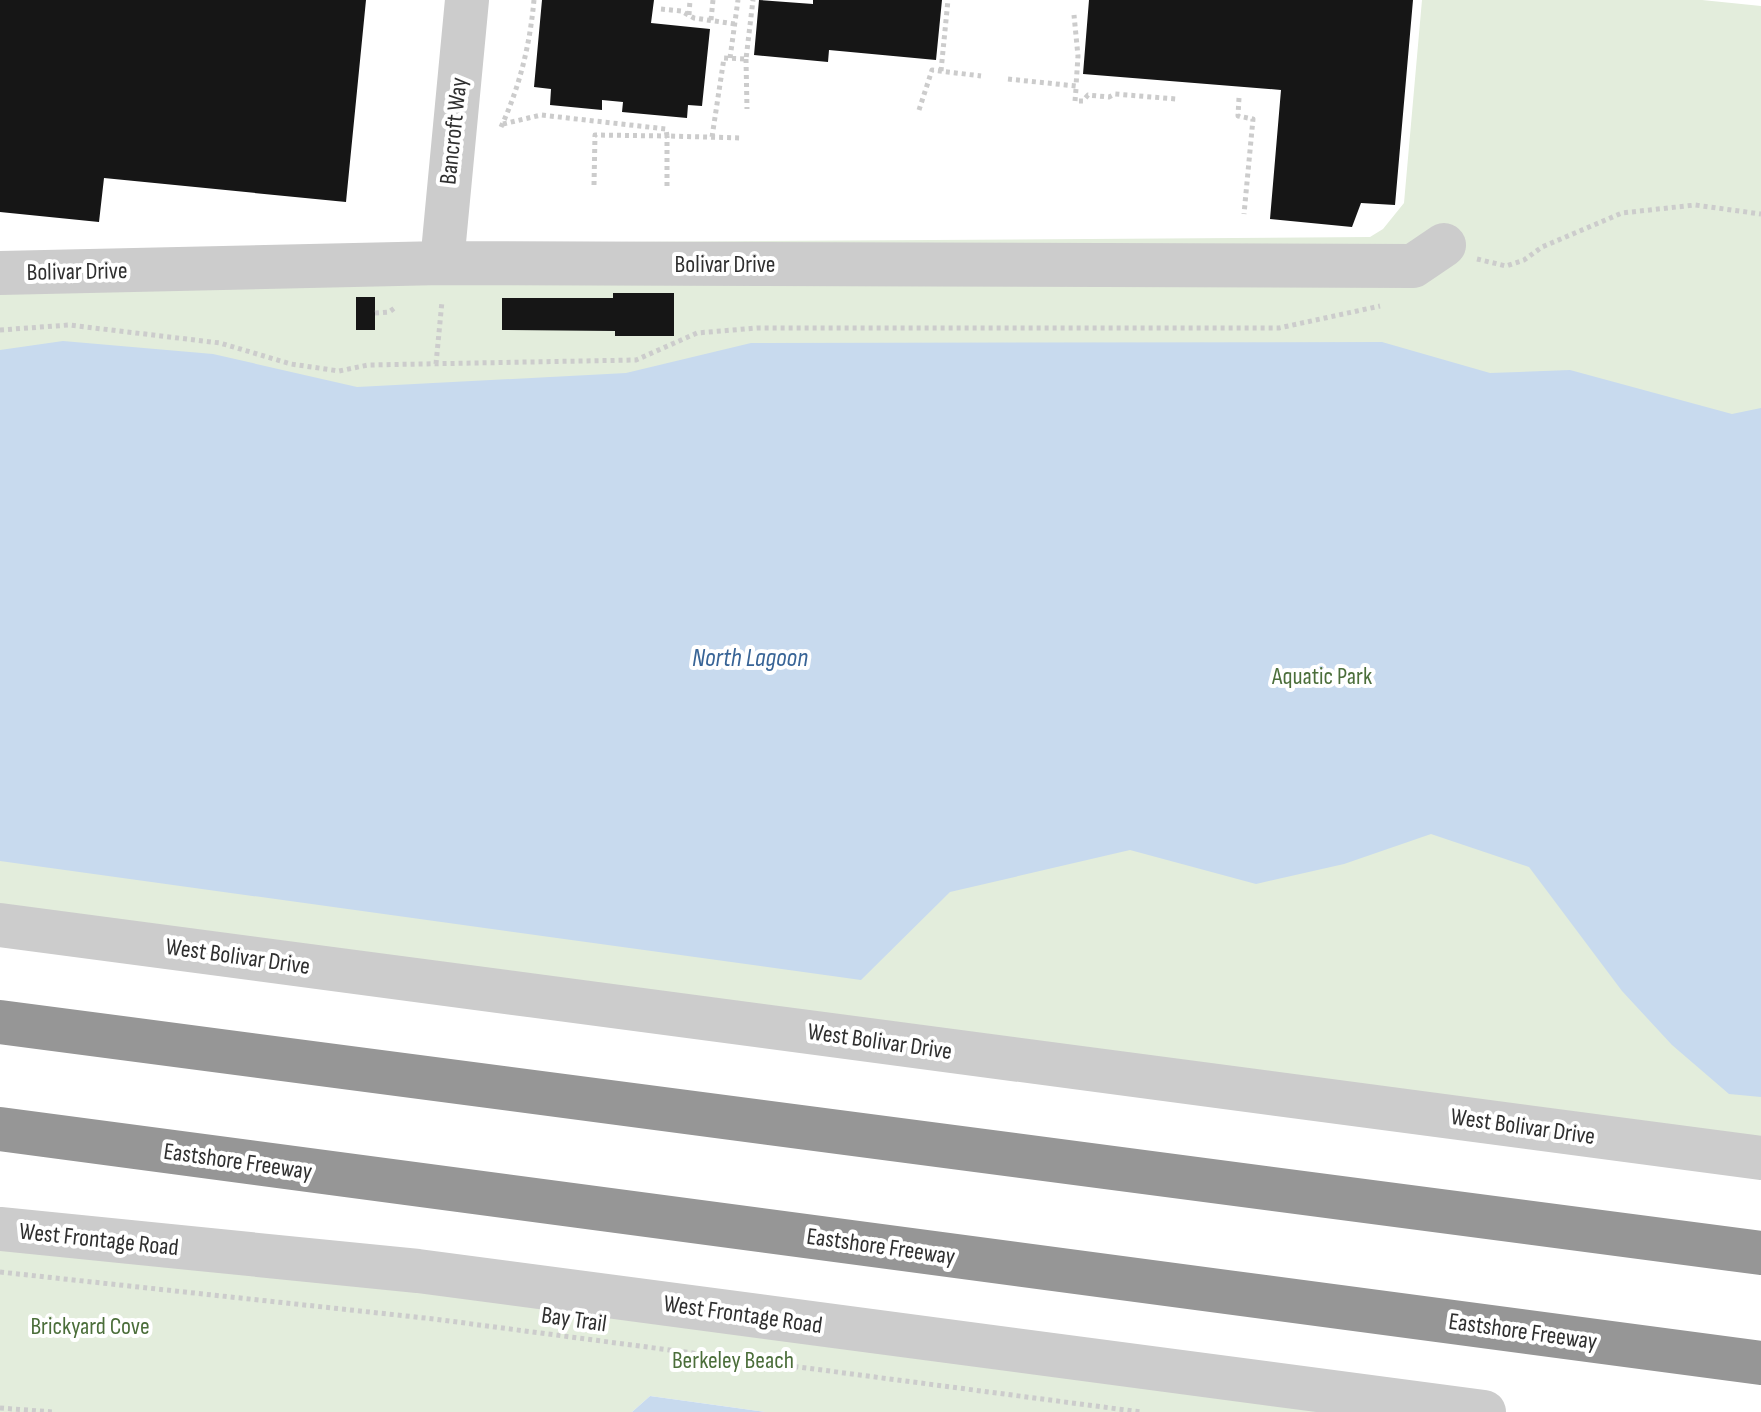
<svg xmlns="http://www.w3.org/2000/svg" width="1761" height="1412" font-family="'Sofia Sans Condensed',sans-serif">
<rect width="100%" height="100%" fill="#fff"/>
<path fill="#e3eddc" d="M 1422,0 L 1702,0 L 1761,6 L 1761,1179 L 0,944 L 0,285 L 485,243 L 1370,237 L 1383,229 L 1404,203 Z
M 0,1229 L 1484,1412 L 765,1412 L 650,1396 L 632,1412 L 0,1412 Z"/>
<path fill="#c8daee" d="M 63,341 L 213,354 L 357,387 L 626,373 L 751,343 L 1382,342 L 1490,373 L 1570,370 L 1732,414 L 1761,408 L 1761,1097 L 1729,1094 L 1672,1045 L 1622,991 L 1529,867 L 1431,834 L 1344,864 L 1256,884 L 1130,850 L 950,892 L 861,980 L 0,861 L 0,350 Z
M 650,1396 L 765,1412 L 632,1412 Z"/>
<path fill="#161616" d="M 0,0 L 366,0 L 346,202 L 104,178 L 99,222 L 0,212 Z
M 542,0 L 654,0 L 651,23 L 710,29 L 702,106 L 688,105 L 687,118 L 622,112 L 623,102 L 602,100 L 602,110 L 550,105 L 551,89 L 534,87 Z
M 759,0 L 813,4 L 813,0 L 942,0 L 936,60 L 829,50 L 828,62 L 754,55 Z
M 1089,0 L 1413,0 L 1395,205 L 1361,203 L 1352,227 L 1270,219 L 1281,90 L 1083,74 Z
M 613,293 L 674,293 L 674,336 L 615,336 L 615,331 L 502,330 L 502,298 L 613,298 Z
M 356,297 L 375,297 L 375,330 L 356,330 Z"/>
<g fill="none" stroke-linecap="round" stroke-linejoin="round">
<path stroke="#ccc" stroke-width="5" stroke-dasharray="4 4" stroke-linecap="butt" d="M 661,9 L 681,11 L 694,18 L 735,24
M 689,15 L 690,0
M 711,20 L 713,0
M 730,58 L 738,0
M 746,59 L 747,109
M 941,71 L 948,0
M 1008,79 L 1076,86 L 1078,56 L 1074,15
M 1076,89 L 1075,101 L 1083,101 L 1088,95 L 1109,97 L 1115,94 L 1176,99
M 1239,98 L 1238,116 L 1253,119 L 1244,214
M 919,110 L 932,70 L 981,76
M 503,124 L 541,115 L 666,129 L 667,136 L 743,138
M 501,127 C 520,86 530,44 534,0
M 712,137 L 724,58 L 746,59 L 753,0
M 594,185 L 595,135 L 667,136 L 667,187
M 1477,259 L 1506,266 L 1524,260 L 1542,247 L 1622,213 L 1695,205 L 1761,214
M 375,313 L 389,312 L 396,307
M 0,330 L 69,325 L 220,343 L 291,364 L 339,371 L 368,365 L 636,360 L 697,333 L 757,328 L 1279,328 L 1380,306
M 436,364 L 442,301
M 0,1272 L 434,1319 L 1141,1412
M 0,1408 L 53,1412"/>
<path stroke="#ccc" stroke-width="44" d="M 442,263 L 467,0
M 0,273 L 442,263 L 1413,266 L 1444,245
M 0,925 L 1761,1158
M 0,1229 L 418,1271 L 1484,1412"/>
<path stroke="#969696" stroke-width="44" d="M 0,1022 L 1761,1253
M 0,1129 L 1761,1363"/>
</g>
<g text-anchor="middle" stroke-width="8" stroke-linejoin="round" paint-order="stroke">
<g font-size="24" fill="#2f2f2f" stroke="#fff">
<text transform="translate(453 131) rotate(-84)" y="8">Bancroft Way</text>
<text x="725" y="272">Bolivar Drive</text>
<text transform="translate(77 271) rotate(-1)" y="8">Bolivar Drive</text>
<text transform="translate(238 956) rotate(8)" y="8">West Bolivar Drive</text>
<text transform="translate(880 1041) rotate(8)" y="8">West Bolivar Drive</text>
<text transform="translate(1523 1126) rotate(8)" y="8">West Bolivar Drive</text>
<text transform="translate(238 1161) rotate(8)" y="8">Eastshore Freeway</text>
<text transform="translate(99 1239) rotate(6)" y="8">West Frontage Road</text>
<text transform="translate(881 1246) rotate(8)" y="8">Eastshore Freeway</text>
<text transform="translate(743 1314) rotate(8)" y="8">West Frontage Road</text>
<text transform="translate(574 1319) rotate(8)" y="8">Bay Trail</text>
<text transform="translate(1523 1331) rotate(8)" y="8">Eastshore Freeway</text>
</g>
<g font-size="24" fill="#4b6e3a" stroke="#fff">
<text x="1322" y="684">Aquatic Park</text>
<text x="90" y="1334">Brickyard Cove</text>
<text x="733" y="1368">Berkeley Beach</text>
</g>
<g font-size="26" font-style="italic" fill="#386496" stroke="#fff">
<text x="750" y="666">North Lagoon</text>
</g>
</g>
</svg>
